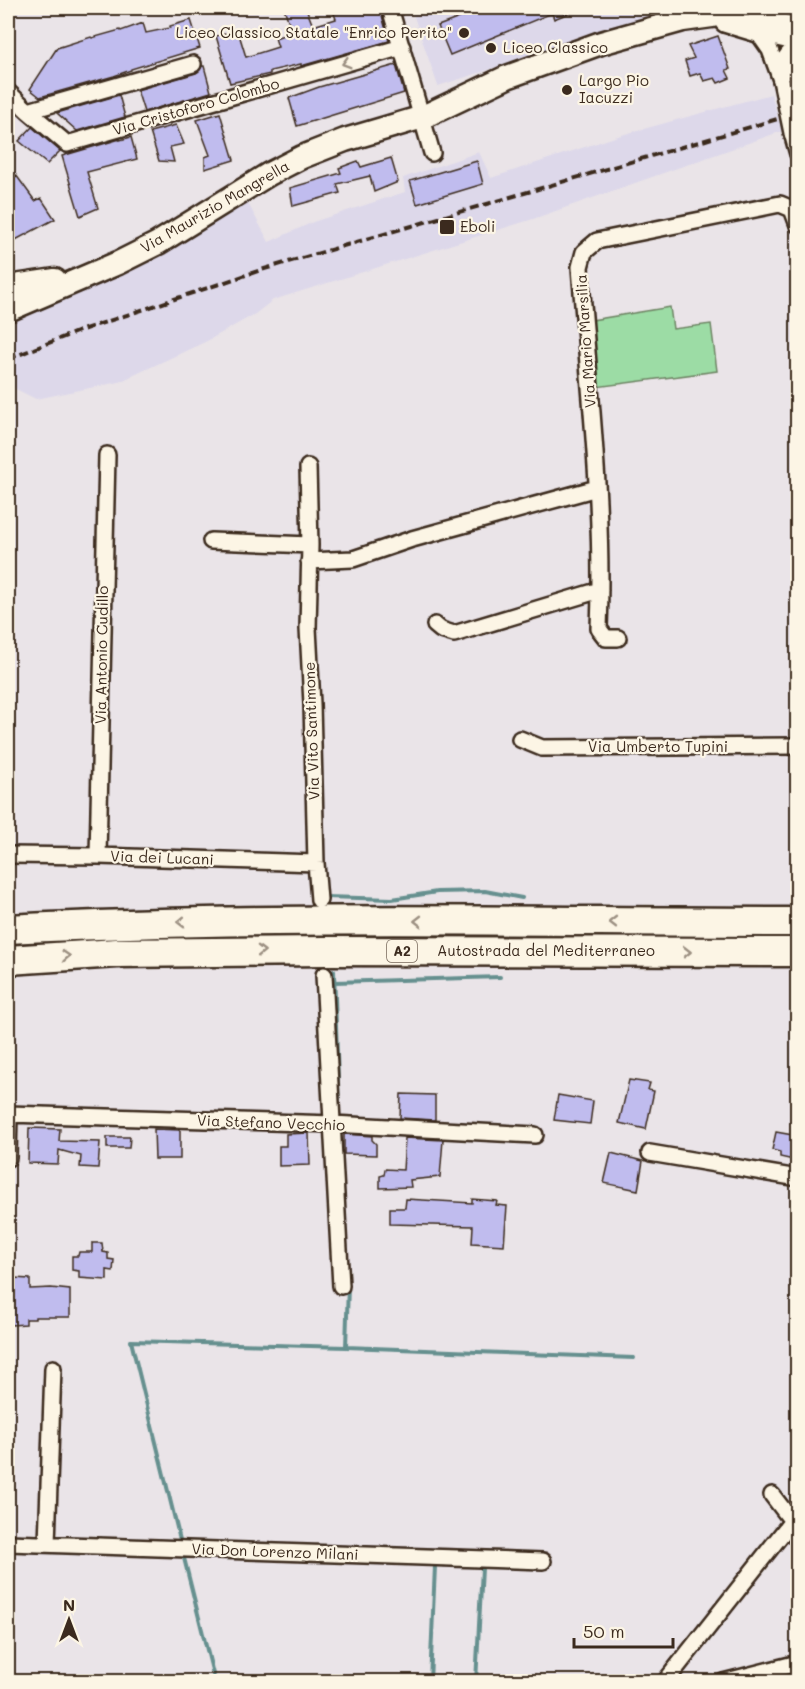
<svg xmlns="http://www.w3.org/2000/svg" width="805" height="1689" font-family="Mali,sans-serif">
<rect width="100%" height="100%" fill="#eae4e8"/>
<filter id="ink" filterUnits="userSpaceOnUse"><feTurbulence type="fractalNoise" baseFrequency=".0167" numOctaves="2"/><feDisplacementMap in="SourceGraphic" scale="12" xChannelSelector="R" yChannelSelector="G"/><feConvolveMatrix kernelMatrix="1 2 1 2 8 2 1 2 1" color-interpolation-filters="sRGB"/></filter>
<g filter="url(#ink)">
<path fill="#ddd8ea" d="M 411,8 L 676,8 L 675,10 L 438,86 Z
M 771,94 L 782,131 L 533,219 L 273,300 L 255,314 L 207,341 L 119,382 L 36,399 L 8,385 L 8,322 L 12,317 L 245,198 L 269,242 L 313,222 L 405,192 L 403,178 L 479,152 L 491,178 L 618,136 Z"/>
<path fill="#9cdca5" stroke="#6c8362" stroke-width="1.5" d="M 670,307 L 673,329 L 711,324 L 717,371 L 596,387 L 592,320 Z"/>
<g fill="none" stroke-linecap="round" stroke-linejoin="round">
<path stroke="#66908f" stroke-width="4" d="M 326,897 L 392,899 L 437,892 L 485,891 L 522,898
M 334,971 L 339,1109
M 335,982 L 500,977
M 346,1347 L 348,1285
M 181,1544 L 131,1341 L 346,1347 L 634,1358
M 183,1554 L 215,1682
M 430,1682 L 435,1566
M 476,1682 L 482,1568"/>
</g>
<path fill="#c0bcee" stroke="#3b2a1e" stroke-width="1.5" d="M 284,8 L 306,8 L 313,26 L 336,19 L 332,8 L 380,8 L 389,41 L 301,66 L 301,64 L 270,71 L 270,74 L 230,83 L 216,36 L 238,31 L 246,57 L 278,47 L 275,38 L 292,32 Z
M 486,8 L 582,8 L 554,19 L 552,13 L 450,55 L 438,26 Z
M 191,20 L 200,48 L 131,69 L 131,70 L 114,76 L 40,97 L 30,89 L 57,48 L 91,37 L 92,38 L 120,30 L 121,31 L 143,23 L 146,33 L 170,28 L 170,26 Z
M 718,36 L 730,69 L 726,70 L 730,78 L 718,83 L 715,78 L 704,81 L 700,73 L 690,76 L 685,61 L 694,58 L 688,46 Z
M 396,65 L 404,93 L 297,126 L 289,98 L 319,87 Z
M 202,66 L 204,66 L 211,92 L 144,112 L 137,90 L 196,73 L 200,70 Z
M 119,95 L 125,117 L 77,131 L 57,113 Z
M 220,113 L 234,160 L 205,169 L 205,157 L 210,155 L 197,120 Z
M 176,125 L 184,144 L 170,147 L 174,162 L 159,161 L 150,132 Z
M 32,127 L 60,151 L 47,164 L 19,141 Z
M 131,137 L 137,159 L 87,172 L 98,208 L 80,216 L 62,156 L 120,139 L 120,140 Z
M 391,158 L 398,182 L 374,192 L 370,176 L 337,184 L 340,193 L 293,206 L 290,188 L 341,173 L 339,168 L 358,161 L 361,167 Z
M 477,161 L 483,184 L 417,204 L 410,181 Z
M 16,175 L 35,201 L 41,198 L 55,219 L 8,244 L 8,180 Z
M 629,1080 L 650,1083 L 648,1090 L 654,1091 L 646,1129 L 619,1123 Z
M 401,1094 L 435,1095 L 435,1120 L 400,1118 Z
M 558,1095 L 593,1101 L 590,1124 L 554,1120 Z
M 29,1128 L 60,1129 L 59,1141 L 100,1142 L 98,1168 L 80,1167 L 81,1156 L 59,1150 L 58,1164 L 28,1163 Z
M 154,1129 L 180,1130 L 180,1159 L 155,1159 Z
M 776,1132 L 798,1136 L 798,1161 L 780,1157 L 780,1152 L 772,1150 Z
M 309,1133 L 310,1165 L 279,1166 L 279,1146 L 286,1146 L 286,1134 Z
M 344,1134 L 372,1136 L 372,1140 L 376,1144 L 376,1155 L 344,1154 Z
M 107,1137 L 130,1137 L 129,1148 L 107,1148 Z
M 405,1138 L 443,1140 L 440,1177 L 410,1180 L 411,1187 L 380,1188 L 380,1176 L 384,1175 L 385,1169 L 403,1170 Z
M 611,1153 L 643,1161 L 638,1190 L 604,1183 Z
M 406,1199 L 472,1203 L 472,1199 L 497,1201 L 496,1205 L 507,1206 L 504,1245 L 472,1243 L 473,1226 L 390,1224 L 390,1208 L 405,1208 Z
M 92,1243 L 102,1243 L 103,1252 L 108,1253 L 108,1259 L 114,1260 L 113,1271 L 107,1270 L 107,1280 L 79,1278 L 79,1271 L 72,1270 L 72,1256 L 78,1256 L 79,1252 L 92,1252 Z
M 13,1278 L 30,1279 L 30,1289 L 51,1288 L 70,1290 L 70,1317 L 35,1317 L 35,1319 L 26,1319 L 26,1324 L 11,1325 Z"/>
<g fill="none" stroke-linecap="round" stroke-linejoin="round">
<defs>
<path id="street" d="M 390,8 L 432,153
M 756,30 L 770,50 L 781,80
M 781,77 C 784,60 783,56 798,46
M 8,92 L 28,111 L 67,144 L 402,47
M 28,111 L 193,64
M 792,133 L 798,154
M 308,467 L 310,545 L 308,628 L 312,704 L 316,863 L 319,900
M 211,541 L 310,545
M 309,561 L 353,559 L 412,539 L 597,488
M 435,625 L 441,630 L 454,634 L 600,590
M 618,638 L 606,638 L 599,629 C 604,508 589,387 580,267 L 584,252 L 597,241 L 780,204 L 792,209 L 798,225
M 520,739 L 542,748 L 798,746
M 8,855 L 98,856 L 316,863
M 98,856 L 107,455
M 324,975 L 341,1286
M 8,1114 L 333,1124 L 535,1135
M 650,1153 L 798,1178
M 8,1158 L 9,1114
M 8,1543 L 543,1561
M 47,1544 L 53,1368
M 665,1682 L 792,1521 L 772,1495
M 723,1682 L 798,1663"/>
<path id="secondary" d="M 756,8 L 774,23 L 793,29
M 726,21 L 756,30 L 798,39
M 8,287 L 55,280
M 8,310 L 118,263 L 158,243 L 269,174 L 302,157 L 345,140 L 423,117 L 507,77 L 601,43 L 683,20 L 712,16"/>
<path id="highway" d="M 8,929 C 270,915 534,922 798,922
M 8,960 L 117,953 L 326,951 L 798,952"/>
</defs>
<use href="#street" stroke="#3b2a1e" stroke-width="20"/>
<use href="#secondary" stroke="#3b2a1e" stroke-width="27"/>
<use href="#highway" stroke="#3b2a1e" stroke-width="33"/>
<use href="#street" stroke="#fcf5e5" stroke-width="15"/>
<use href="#secondary" stroke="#fcf5e5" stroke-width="22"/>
<use href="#highway" stroke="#fcf5e5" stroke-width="28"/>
<path stroke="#3b2a1e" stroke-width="4" stroke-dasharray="9 4.5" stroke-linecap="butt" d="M 8,359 L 79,331 L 261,270 L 798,113"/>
<defs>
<path id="street-bridge" d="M 781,80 L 792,133"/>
</defs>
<use href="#street-bridge" stroke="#3b2a1e" stroke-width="20" stroke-linecap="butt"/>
<use href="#street-bridge" stroke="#fcf5e5" stroke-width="15"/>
</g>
<defs><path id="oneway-chevron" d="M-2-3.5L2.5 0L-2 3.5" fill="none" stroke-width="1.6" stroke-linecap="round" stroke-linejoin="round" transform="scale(1.5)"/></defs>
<g stroke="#9c9082">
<use href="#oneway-chevron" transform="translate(346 63) rotate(164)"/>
<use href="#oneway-chevron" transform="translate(418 921) rotate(-180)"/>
<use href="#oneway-chevron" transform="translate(181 922) rotate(179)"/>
<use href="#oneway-chevron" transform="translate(613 922) rotate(-180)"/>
<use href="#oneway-chevron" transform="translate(261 951) rotate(-1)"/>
<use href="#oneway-chevron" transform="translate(687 952)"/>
<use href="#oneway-chevron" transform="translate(66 956) rotate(-4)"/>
</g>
</g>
<g fill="#3b2a1e" stroke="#fcf5e5" stroke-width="2">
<circle cx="464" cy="33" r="6"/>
<circle cx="491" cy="48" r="6"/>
<circle cx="567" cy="90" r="6"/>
<rect x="439" y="219" width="16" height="16" rx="3"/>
</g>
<g text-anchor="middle" stroke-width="4.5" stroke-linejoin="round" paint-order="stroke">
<rect fill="#fcf5e5" stroke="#75675a" stroke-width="1.5" x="387" y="940" width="30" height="22" rx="4.5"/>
<g font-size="14" font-weight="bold" fill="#3b2a1e">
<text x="402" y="956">A2</text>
</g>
<g font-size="15" fill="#3b2a1e" stroke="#fcf5e5" text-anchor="start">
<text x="452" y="38" text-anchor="end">Liceo Classico Statale "Enrico Perito"</text>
<text x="503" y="53">Liceo Classico</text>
<text x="579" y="86">Largo Pio<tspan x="579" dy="17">Iacuzzi</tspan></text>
<text x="460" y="232">Eboli</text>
</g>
<g font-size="15" fill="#3b2a1e" stroke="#fcf5e5">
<text transform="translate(196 107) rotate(-16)" y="5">Via Cristoforo Colombo</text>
<text transform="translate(215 207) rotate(-30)" y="5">Via Maurizio Mangrella</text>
<text transform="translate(586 341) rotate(-94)" y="5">Via Mario Marsilia</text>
<text transform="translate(102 655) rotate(-89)" y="5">Via Antonio Cudillo</text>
<text transform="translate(312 731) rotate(-92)" y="5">Via Vito Santimone</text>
<text x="658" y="752">Via Umberto Tupini</text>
<text transform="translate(162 858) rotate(2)" y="5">Via dei Lucani</text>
<text x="546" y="956">Autostrada del Mediterraneo</text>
<text transform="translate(271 1123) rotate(2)" y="5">Via Stefano Vecchio</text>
<text transform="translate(275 1552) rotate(2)" y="5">Via Don Lorenzo Milani</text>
</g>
</g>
<rect width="805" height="1689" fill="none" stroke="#fcf5e5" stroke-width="30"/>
<rect x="15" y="15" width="775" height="1659" fill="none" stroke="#3b2a1e" stroke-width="2" filter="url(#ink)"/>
<g transform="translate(69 1620)" stroke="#fcf5e5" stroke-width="4.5" paint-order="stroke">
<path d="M0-4.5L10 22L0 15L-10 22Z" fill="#3b2a1e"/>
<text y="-9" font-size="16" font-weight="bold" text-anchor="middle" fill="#3b2a1e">N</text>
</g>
<path d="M574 1638v9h99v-9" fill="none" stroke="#3b2a1e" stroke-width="3"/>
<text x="583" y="1638" font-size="18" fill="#3b2a1e" stroke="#fcf5e5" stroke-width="4.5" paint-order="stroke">50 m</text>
</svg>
